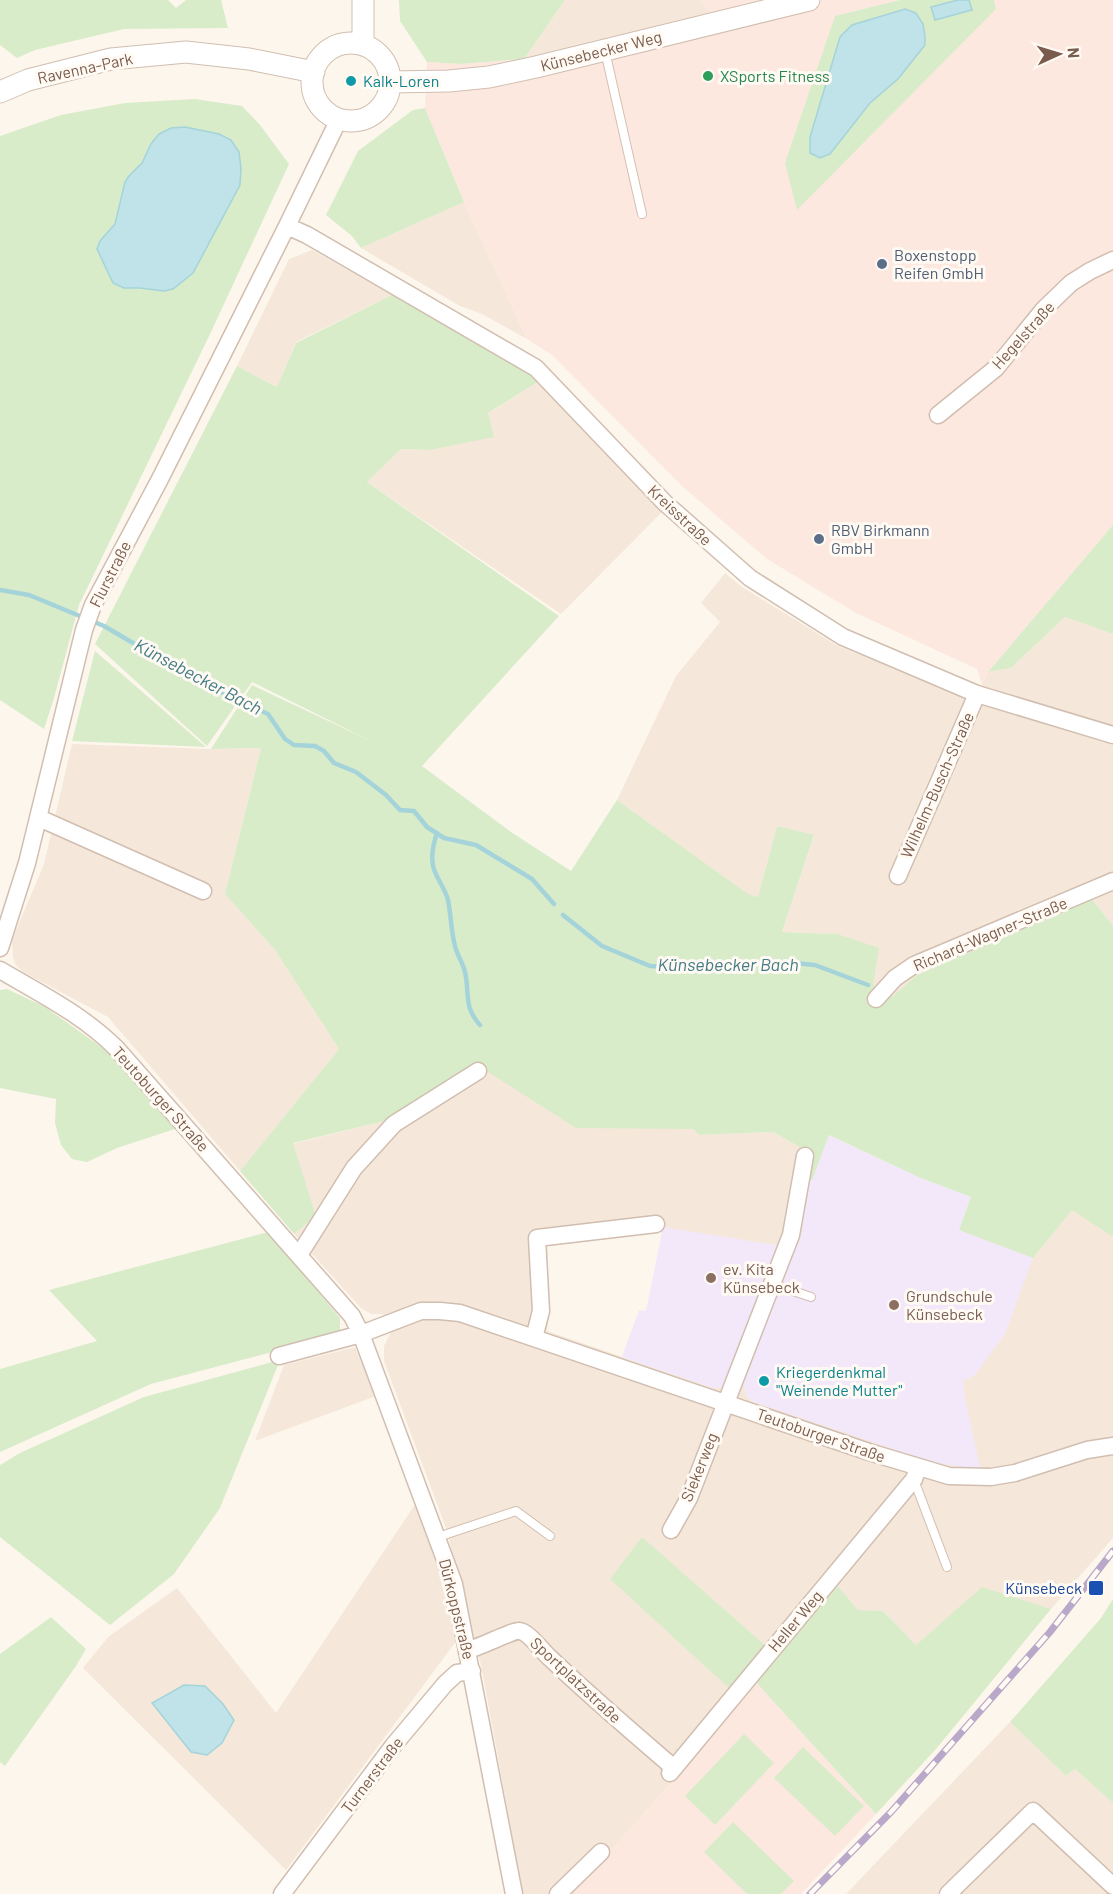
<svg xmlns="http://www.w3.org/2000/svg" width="1113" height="1894" font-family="Barlow,sans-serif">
<rect width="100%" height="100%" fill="#fdf6ec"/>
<path fill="#f5e8da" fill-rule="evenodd" d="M 565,0 L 700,0 L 713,14 L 524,59 Z
M 464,202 L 527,339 L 482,314 L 460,306 L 361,248 Z
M 312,250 L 392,295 L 296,342 L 277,387 L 237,366 L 289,259 Z
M 538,382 L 663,511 L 561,614 L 367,482 L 401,449 L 430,450 L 494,436 L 487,414 Z
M 725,573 L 742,587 L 838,646 L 948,691 L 982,685 L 988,672 L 1011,668 L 1065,617 L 1113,634 L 1113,926 L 1092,899 L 917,975 L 892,998 L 873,985 L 837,934 L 782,932 L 814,836 L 777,826 L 758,897 L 748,895 L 617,800 L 676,676 L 720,622 L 701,603 Z
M 72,744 L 211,749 L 261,748 L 225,894 L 275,950 L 339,1049 L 240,1171 L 108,1017 L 23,972 L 16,965 L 13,958 L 12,940 L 44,864 Z
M 477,1065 L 693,1129 L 699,1135 L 773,1132 L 798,1146 L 828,1135 L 923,1179 L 959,1230 L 1033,1258 L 1072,1209 L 1113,1237 L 1113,1538 L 1051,1609 L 982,1588 L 916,1645 L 883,1611 L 858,1610 L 838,1586 L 682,1771 L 604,1858 L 567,1894 L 523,1894 L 481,1665 L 446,1528 L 384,1361 L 384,1346 L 391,1332 L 383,1314 L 371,1314 L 361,1308 L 294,1234 L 316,1216 L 292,1144 L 389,1120 ZM 663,1227 L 721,1387 L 713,1388 L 547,1331 L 550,1308 L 547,1247 L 549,1244 Z
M 355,1347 L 376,1396 L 255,1441 L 284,1365 Z
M 416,1503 L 431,1539 L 457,1640 L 286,1870 L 83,1668 L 108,1637 L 177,1588 L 276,1713 Z
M 1010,1722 L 1066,1776 L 1075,1769 L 1113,1803 L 1113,1894 L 846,1894 Z"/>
<path fill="#fde8e0" d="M 700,0 L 900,0 L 835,16 L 996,10 L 994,0 L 1113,0 L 1113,525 L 988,672 L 982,685 L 977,669 L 856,613 L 767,559 L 682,486 L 552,355 L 527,339 L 464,202 L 425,108 L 427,62 L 461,64 L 524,59 L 712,14 Z
M 753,1679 L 876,1814 L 801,1894 L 567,1894 L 604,1858 L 682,1771 Z"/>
<path fill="#f3e8fa" d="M 828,1135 L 923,1179 L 971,1197 L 959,1230 L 1033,1258 L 1005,1334 L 975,1375 L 963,1381 L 964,1393 L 980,1468 L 964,1467 L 938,1463 L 905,1453 L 751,1401 L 746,1394 L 743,1382 L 744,1377 L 801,1234 L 809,1180 L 812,1180 Z
M 663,1227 L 782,1246 L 725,1384 L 721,1387 L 713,1388 L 622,1357 L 639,1310 L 646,1311 Z"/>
<path fill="#d8ecc9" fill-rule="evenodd" d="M 0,0 L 168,0 L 176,8 L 186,0 L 221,0 L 228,28 L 124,29 L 35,50 L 17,58 L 0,45 Z
M 399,0 L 565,0 L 524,59 L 461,64 L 427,62 L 400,21 Z
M 900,0 L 994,0 L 996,9 L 797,210 L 785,163 L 835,16 Z
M 195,99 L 242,106 L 260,125 L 289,164 L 211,332 L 79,605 L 54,698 L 44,729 L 0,700 L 0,136 L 61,115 L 125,103 ZM 185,127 L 219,134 L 164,291 L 140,288 L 124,288 L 100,241 L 115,225 L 129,176 L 142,163 L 151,144 Z
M 425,108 L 464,202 L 361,248 L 352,236 L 326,215 L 358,151 L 413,110 Z
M 392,295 L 525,370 L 538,382 L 488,413 L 494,437 L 430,450 L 401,449 L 367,482 L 559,616 L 422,766 L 511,832 L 571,871 L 617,800 L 748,894 L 758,897 L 777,826 L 814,835 L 782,932 L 837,934 L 879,948 L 873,985 L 892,997 L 917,975 L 1092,899 L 1113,926 L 1113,1237 L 1072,1210 L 1033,1258 L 959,1230 L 971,1197 L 923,1179 L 829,1135 L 812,1180 L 809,1180 L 811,1151 L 798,1146 L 773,1132 L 699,1135 L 693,1129 L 576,1128 L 477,1065 L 389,1120 L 293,1143 L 316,1216 L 294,1234 L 240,1171 L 339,1049 L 275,950 L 225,894 L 261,748 L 211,749 L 252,685 L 373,742 L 252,682 L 207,746 L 95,644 L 237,366 L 277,387 L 296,343 Z
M 1113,525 L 1113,634 L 1065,617 L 1011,668 L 988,672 Z
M 95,651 L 206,747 L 72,741 Z
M 7,989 L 45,1007 L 107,1051 L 175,1129 L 117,1148 L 87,1162 L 72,1159 L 61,1145 L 55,1123 L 56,1099 L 0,1088 L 0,990 Z
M 268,1232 L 340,1318 L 340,1334 L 151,1384 L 0,1452 L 0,1369 L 97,1341 L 49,1290 Z
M 272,1362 L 278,1365 L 220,1508 L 174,1574 L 110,1625 L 0,1537 L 0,1465 L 20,1453 L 144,1397 Z
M 642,1537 L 768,1648 L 731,1690 L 610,1579 Z
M 838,1586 L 858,1610 L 883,1611 L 916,1645 L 982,1587 L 1051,1609 L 936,1749 L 876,1814 L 753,1679 Z
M 1113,1599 L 1113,1803 L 1075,1769 L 1066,1776 L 1010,1722 L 1101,1618 Z
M 51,1617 L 86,1649 L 76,1666 L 5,1766 L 0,1762 L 0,1654 Z
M 744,1734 L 774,1763 L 715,1825 L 685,1796 Z
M 803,1747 L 864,1806 L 835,1836 L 774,1778 Z
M 733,1822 L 794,1881 L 781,1894 L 747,1894 L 704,1852 Z"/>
<path fill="#bfe3e8" stroke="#a5d3da" stroke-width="1.5" d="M 958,0 L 969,0 L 972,10 L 935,20 L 931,7 Z
M 905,9 L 916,13 L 923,24 L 925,36 L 925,45 L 898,79 L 870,103 L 830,154 L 820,158 L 810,153 L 810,137 L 840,37 L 852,25 Z
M 185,127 L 219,134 L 231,140 L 239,152 L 241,168 L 240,185 L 193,273 L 173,289 L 164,291 L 140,288 L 124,288 L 113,283 L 97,249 L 100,241 L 115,224 L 125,182 L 129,176 L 142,163 L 151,144 L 159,134 L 171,128 Z
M 184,1685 L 205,1686 L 223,1704 L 234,1720 L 222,1743 L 207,1755 L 191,1752 L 152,1703 Z"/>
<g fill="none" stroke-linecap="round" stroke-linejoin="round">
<path stroke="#a5d3da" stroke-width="4.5" d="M 0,590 L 29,595 L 104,626 L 198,681 L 268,714 L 285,739 L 294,745 L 315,746 L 324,751 L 334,763 L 356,772 L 386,795 L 400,810 L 414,811 L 427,827 L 444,838 L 476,845 L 532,879 L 554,904
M 437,833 C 434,842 431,856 433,865 C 434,875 445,888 448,900 C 451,915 451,931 455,946 C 457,955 463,963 465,972 C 470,994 463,1006 480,1025
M 563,915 L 602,946 L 650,966 L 706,969 L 772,961 L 815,965 L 868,985"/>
<defs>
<path id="service" d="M 605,51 L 642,214
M 772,1284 L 811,1297
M 914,1480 L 947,1567
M 438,1537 L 516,1511 L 550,1536"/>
<path id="minor" d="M 287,226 L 307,235 L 536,368 L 665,503 L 750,578 L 843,637 L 977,694 L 1113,735
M 938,415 L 996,368 L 1044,309 L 1071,283 L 1090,271 L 1113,260
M 39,818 L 203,891
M 898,876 L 977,694
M 0,948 L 27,863 L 84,630 L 93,605 L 160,479 L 287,226 L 339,119
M 0,970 C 41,994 83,1015 117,1049 L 352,1316 L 361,1334 L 454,1584 L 514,1894
M 876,999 L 895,978 L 914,965 L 1113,881
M 299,1255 L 354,1168 L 394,1124 L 478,1071
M 534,1338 L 541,1311 L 537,1238 L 656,1224
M 279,1356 L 361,1334 L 421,1311 L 440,1311 L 460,1313 L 869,1452 L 949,1476 L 991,1477 L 1015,1473 L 1087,1450 L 1113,1446
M 671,1530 L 689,1498 L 791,1235 L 805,1156
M 468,1650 C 478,1648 514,1630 519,1631 C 528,1631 543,1652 550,1658 C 590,1696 632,1732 674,1768
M 670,1773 L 914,1479 L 918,1468
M 282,1894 L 393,1746 L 445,1684 L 457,1673 L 472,1671
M 558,1894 L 601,1852
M 948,1894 L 1033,1811 L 1113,1886"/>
<path id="tertiary" d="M312 82a39 39 0 1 1 78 0a39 39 0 1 1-78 0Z
M 363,45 L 363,0
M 390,82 L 449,81 L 489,77 L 536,67 L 809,0
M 0,92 L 28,80 L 111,59 L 186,52 L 249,59 L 314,72"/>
</defs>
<use href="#service" stroke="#d1beb0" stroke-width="10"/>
<use href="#minor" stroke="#d1beb0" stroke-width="19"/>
<use href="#tertiary" stroke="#d1beb0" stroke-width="23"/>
<use href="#service" stroke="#fff" stroke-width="8"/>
<use href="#minor" stroke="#fff" stroke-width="16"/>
<use href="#tertiary" stroke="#fff" stroke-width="21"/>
<defs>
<path id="rail" d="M 810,1894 L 891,1812 L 1050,1632 L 1113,1551"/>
</defs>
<use href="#rail" stroke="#b9a8c9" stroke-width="7"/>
<use href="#rail" stroke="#fffaf3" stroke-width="4.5" stroke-dasharray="14" stroke-linecap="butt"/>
</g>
<circle fill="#2e9e5b" stroke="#fffaf3" stroke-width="2" cx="708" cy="76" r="6"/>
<g fill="#0f9aa8" stroke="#fffaf3" stroke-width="2">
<circle cx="351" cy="81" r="6"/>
<circle cx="764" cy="1381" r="6"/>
</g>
<g fill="#5c6f8a" stroke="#fffaf3" stroke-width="2">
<circle cx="882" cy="264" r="6"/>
<circle cx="819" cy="539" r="6"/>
</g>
<g fill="#8d6e63" stroke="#fffaf3" stroke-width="2">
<circle cx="711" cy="1278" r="6"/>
<circle cx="894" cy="1305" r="6"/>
</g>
<rect fill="#1a4fb4" stroke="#fffaf3" stroke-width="2" x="1088" y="1580" width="16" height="16" rx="3"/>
<g text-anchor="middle" stroke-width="6" stroke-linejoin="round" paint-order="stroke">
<g font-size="16" fill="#7a5c4d" stroke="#fffaf3">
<text transform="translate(601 51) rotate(-14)" y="6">Künsebecker Weg</text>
<text transform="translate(85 68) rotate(-12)" y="6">Ravenna-Park</text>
<text transform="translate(1023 335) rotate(-48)" y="6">Hegelstraße</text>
<text transform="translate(680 515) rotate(43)" y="6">Kreisstraße</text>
<text transform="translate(110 574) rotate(-63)" y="6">Flurstraße</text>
<text transform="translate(937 785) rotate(-66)" y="6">Wilhelm-Busch-Straße</text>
<text transform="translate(990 934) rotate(-23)" y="6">Richard-Wagner-Straße</text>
<text transform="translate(161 1099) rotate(48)" y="6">Teutoburger Straße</text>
<text transform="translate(821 1435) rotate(19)" y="6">Teutoburger Straße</text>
<text transform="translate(699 1467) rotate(-68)" y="6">Siekerweg</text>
<text transform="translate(457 1609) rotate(76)" y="6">Dürkoppstraße</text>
<text transform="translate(795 1621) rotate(-50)" y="6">Heller Weg</text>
<text transform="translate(576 1680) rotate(43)" y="6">Sportplatzstraße</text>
<text transform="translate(372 1775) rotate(-53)" y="6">Turnerstraße</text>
</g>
<g font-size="16" fill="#27864d" stroke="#fffaf3" text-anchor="start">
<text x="720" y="82">XSports Fitness</text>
</g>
<g font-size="16" fill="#0d838f" stroke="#fffaf3" text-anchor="start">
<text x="363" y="87">Kalk-Loren</text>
<text x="776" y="1378">Kriegerdenkmal<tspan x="776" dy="18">"Weinende Mutter"</tspan></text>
</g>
<g font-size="16" fill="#4e5e75" stroke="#fffaf3" text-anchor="start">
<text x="894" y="261">Boxenstopp<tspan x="894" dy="18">Reifen GmbH</tspan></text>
<text x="831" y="536">RBV Birkmann<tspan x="831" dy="18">GmbH</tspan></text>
</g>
<g font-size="16" fill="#785e54" stroke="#fffaf3" text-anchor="start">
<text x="723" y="1275">ev. Kita<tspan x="723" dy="18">Künsebeck</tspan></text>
<text x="906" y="1302">Grundschule<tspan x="906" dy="18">Künsebeck</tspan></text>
</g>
<g font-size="16" fill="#164399" stroke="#fffaf3" text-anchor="end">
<text x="1082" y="1594">Künsebeck</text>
</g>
<g font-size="18" font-style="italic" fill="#437c86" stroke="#fffaf3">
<text transform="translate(198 677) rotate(28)" y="6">Künsebecker Bach</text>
<text x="728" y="971">Künsebecker Bach</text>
</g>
</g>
<g transform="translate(1059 54) rotate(86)" stroke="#fffaf3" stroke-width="4.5" paint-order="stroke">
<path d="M0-4.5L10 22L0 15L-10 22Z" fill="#7a5c4d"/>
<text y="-9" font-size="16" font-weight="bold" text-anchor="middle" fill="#7a5c4d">N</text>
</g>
</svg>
